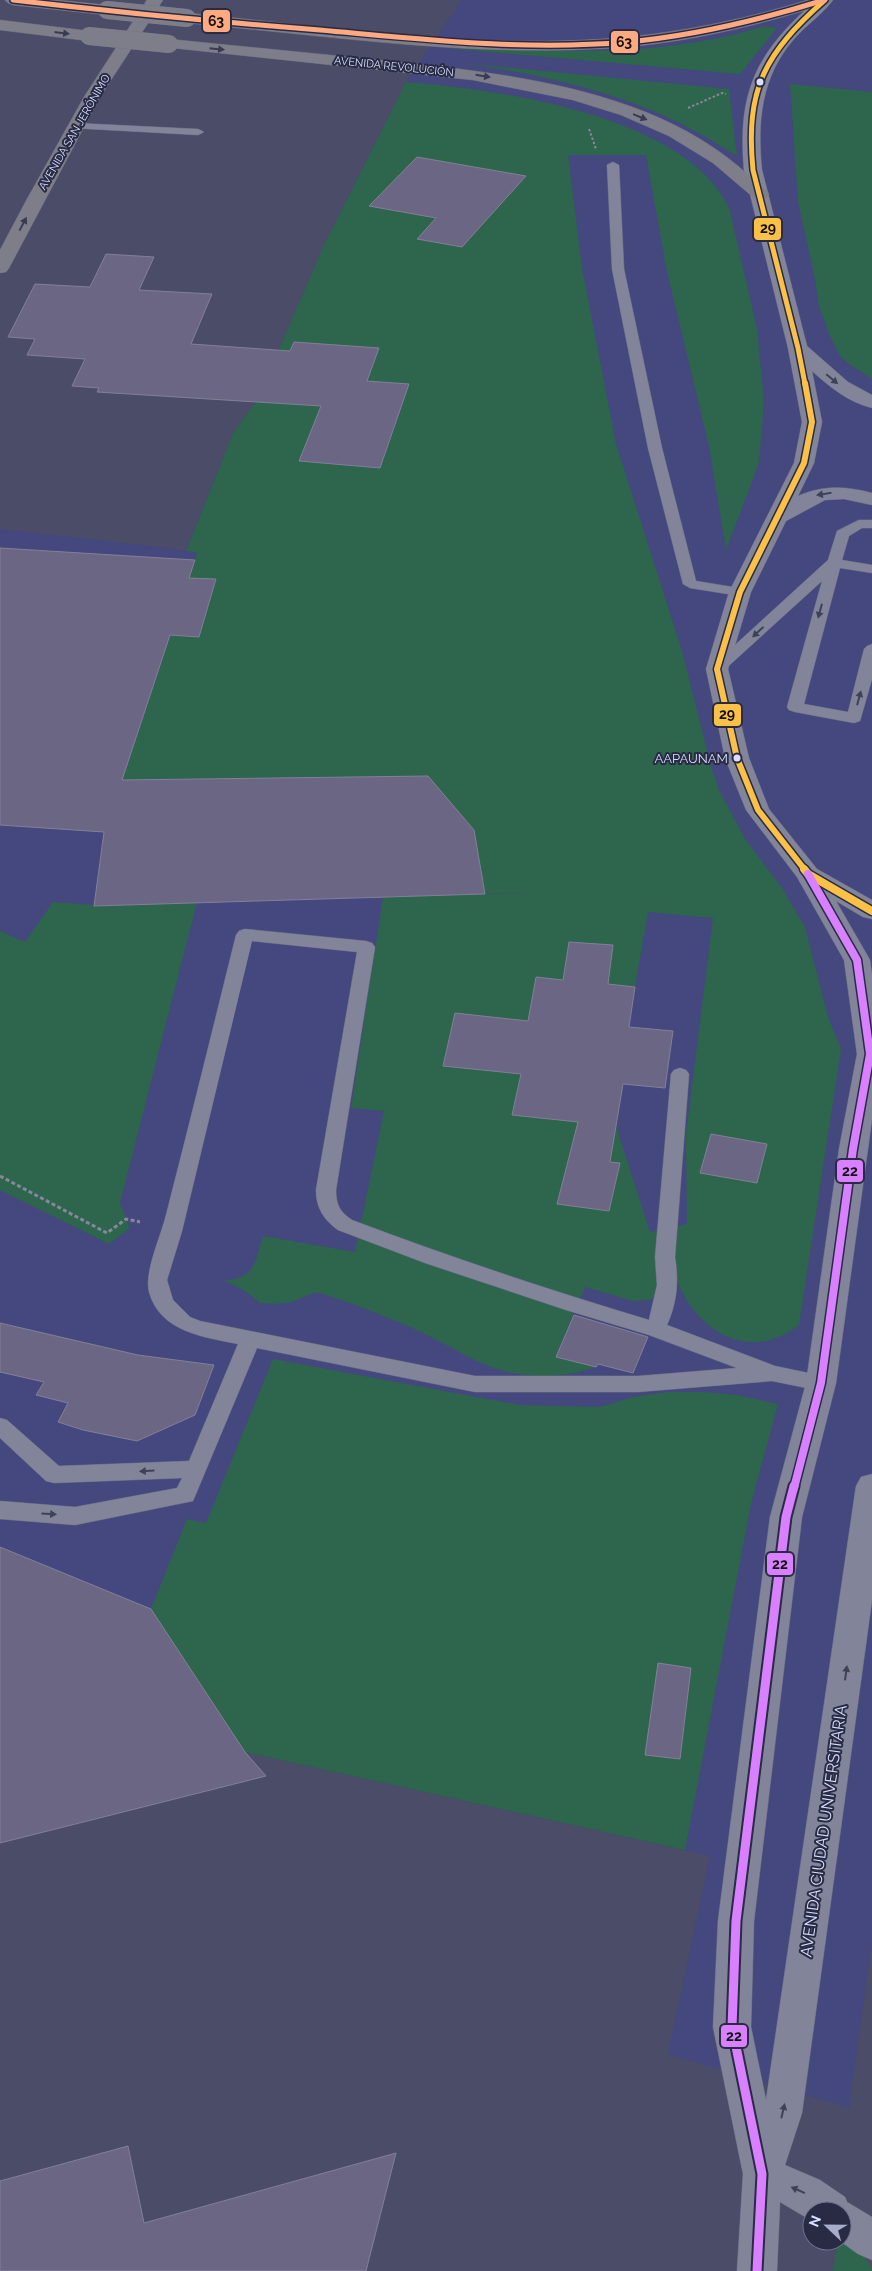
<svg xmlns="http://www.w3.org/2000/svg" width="872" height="2271" font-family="Raleway,sans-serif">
<rect width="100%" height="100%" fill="#4a4c68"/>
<path fill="#44487e" d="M 462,0 L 872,0 L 872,1941 L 849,2108 L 668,2054 L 710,1856 L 245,1752 L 0,1550 L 0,529 L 186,550 L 233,433 L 256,402 L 324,245 L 406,82 Z"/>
<path fill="#2d654d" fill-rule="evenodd" d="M 765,26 L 777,28 L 740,74 L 444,48 C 552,51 660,59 765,26 Z
M 462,63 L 729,89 L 737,156 C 710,139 683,123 653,111 C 592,86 527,72 462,63 Z
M 406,82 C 497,89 691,116 730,211 L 757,329 L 764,401 L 759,463 L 726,550 L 709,446 L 667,272 L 646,155 L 568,155 L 582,268 L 616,444 L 682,651 L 711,766 L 719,790 L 745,839 L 782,888 L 805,927 L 828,1017 L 841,1049 L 799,1325 C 749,1364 695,1331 676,1278 L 661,1285 L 655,1297 L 649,1300 L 633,1301 L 585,1287 L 556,1356 L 596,1367 C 558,1380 518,1379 481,1363 C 461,1354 442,1342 423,1333 C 388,1317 353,1303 316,1292 L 292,1302 L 275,1304 L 260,1303 L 245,1291 L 224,1280 C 254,1281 256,1259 263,1236 L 355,1252 L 384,1111 L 351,1108 L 383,897 L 535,893 L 485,894 L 474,830 L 175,780 L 101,852 L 105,832 L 170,635 L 199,637 L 216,580 L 189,578 L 197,552 L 186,551 L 233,433 L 256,402 L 324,245 ZM 294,342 L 325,345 L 275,386 ZM 332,378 L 409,384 L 380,468 L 299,461 ZM 648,912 L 713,918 L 686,1134 L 687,1224 L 650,1232 L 616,1126 L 513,1115 L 521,1074 L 443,1066 L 455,1013 L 528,1021 L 536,977 L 635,987 Z
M 790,84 L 872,92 L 872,379 L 849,364 L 840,356 L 830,336 L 819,307 L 815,279 L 798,201 Z
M 53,902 L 94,905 L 197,902 L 120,1203 L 130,1228 L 109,1244 L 0,1190 L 0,931 L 25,942 Z
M 273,1359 L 520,1405 L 600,1407 L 633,1397 L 668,1392 L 704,1392 L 737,1395 L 778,1404 L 751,1504 L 685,1850 L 245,1752 L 151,1609 L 187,1519 L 206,1523 Z
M 846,2239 L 859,2249 L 872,2268 L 872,2271 L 833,2271 L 838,2242 Z"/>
<path fill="#6c6685" stroke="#828098" d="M 417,157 L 526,176 L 462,247 L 417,239 L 436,218 L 369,206 Z
M 106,254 L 154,257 L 139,290 L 212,294 L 191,344 L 290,351 L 294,342 L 379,348 L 367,381 L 409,384 L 380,468 L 299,461 L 321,406 L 97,392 L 99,388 L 72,386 L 85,359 L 27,355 L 35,339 L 8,337 L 35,284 L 90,287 Z
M 0,548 L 195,560 L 189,578 L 216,579 L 199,637 L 170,635 L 122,780 L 428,776 L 474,830 L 485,894 L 94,906 L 104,832 L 0,825 Z
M 569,942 L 613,945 L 608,984 L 635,987 L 629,1027 L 673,1031 L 665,1088 L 623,1084 L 610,1162 L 620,1163 L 609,1211 L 557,1204 L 578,1122 L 512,1115 L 521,1074 L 443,1066 L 455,1013 L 528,1021 L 536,977 L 563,980 Z
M 711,1134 L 767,1144 L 757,1183 L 700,1173 Z
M 574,1315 L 648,1337 L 633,1373 L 598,1364 L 596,1367 L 556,1357 Z
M 0,1323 L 138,1355 L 214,1365 L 195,1415 L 137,1441 L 83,1430 L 58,1422 L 68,1403 L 36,1395 L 44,1382 L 0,1372 Z
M 0,1547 L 151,1609 L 245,1752 L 266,1776 L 0,1843 Z
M 658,1663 L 691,1668 L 680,1759 L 645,1755 Z
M 128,2146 L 144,2223 L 396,2153 L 366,2271 L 0,2271 L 0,2181 Z"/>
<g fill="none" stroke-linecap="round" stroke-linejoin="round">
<defs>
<path id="service" d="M 75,123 L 198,129 L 204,132 L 198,135 L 71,128 L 69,126 L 71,124 Z
M 613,162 L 619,165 L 624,269 L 662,448 L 696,581 L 745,589 L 747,592 L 745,595 L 740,596 L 690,588 L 683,584 L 648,448 L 612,269 L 607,165 Z
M 859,520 L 872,520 L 872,528 L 862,528 L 849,536 L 842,560 L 872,565 L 872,573 L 840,568 L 804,704 L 848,712 L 864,649 L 867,646 L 872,644 L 872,679 L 860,721 L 854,723 L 795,712 L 789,710 L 787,707 L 822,581 L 722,672 L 712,672 L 709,669 L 712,666 L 828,560 L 837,531 Z
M 245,929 L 366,941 L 372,943 L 375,947 L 336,1190 C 336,1205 340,1212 352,1220 C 450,1257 549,1290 649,1320 L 657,1285 L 655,1257 L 671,1074 L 674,1070 L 680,1068 L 686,1070 L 689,1074 L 675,1257 C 679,1281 677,1303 667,1325 L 775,1366 L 828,1377 L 831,1383 L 828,1389 L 821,1391 L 772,1381 L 638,1392 L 475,1392 L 257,1348 L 193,1501 L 75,1525 L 0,1519 L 0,1501 L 75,1507 L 177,1488 L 182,1478 L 54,1483 L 46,1481 L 0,1438 L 0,1418 L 7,1420 L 59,1466 L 189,1461 L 238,1344 C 204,1337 160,1332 149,1292 C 144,1272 161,1236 166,1215 C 190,1122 213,1028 236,935 L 239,931 ZM 252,941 L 357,952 L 316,1190 C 316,1208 324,1220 338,1230 L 425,1263 L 566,1310 L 649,1335 L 737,1368 L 638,1376 L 475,1376 L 200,1321 L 190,1317 L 173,1300 L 167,1280 L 182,1231 Z"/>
<path id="tertiary" d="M 816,0 L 833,0 C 823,14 806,25 794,39 C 761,77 757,122 762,170 L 807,346 L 848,382 L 872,395 L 872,408 C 848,402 830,387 812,371 L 822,422 L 814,463 L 798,496 C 823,485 846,486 872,493 L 872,505 L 844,499 L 825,500 L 786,521 L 751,592 L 728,669 L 749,758 L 769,809 L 817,869 L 872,900 L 872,919 L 863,917 L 836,901 L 870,960 L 872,975 L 872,1119 L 836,1383 L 802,1517 L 754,1921 L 751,2027 L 766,2100 L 856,1486 L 861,1477 L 872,1474 L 872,1600 L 802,2113 L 785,2165 L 820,2180 L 845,2197 L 847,2202 L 872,2217 L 872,2260 L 858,2254 L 840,2241 L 842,2241 L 842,2211 L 812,2211 L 812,2221 L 780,2202 L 777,2271 L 737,2271 L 743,2174 L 713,2027 L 718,1921 L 770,1517 L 806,1383 L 839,1149 L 857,1054 L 844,960 L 797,877 L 746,810 L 725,758 L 706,669 L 729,592 L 794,463 L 802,422 L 788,348 L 744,170 C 737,90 757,52 816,0 Z"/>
<path id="primary" d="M 5,0 L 56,0 L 107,5 L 112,7 L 115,10 L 112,13 L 107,15 L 13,5 L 8,3 Z
M 147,0 L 163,0 L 100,97 L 9,268 L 6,272 L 0,273 L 0,250 L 27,199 L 84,97 Z
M 808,0 L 832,0 L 829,3 C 763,24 695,41 626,47 C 480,59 332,36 187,23 L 182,21 L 179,18 L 182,15 L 187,13 C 332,27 481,51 627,37 C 689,31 749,18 808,0 Z
M 0,20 L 89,31 L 95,33 L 97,36 L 95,39 L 89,41 L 0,30 Z
M 169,39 C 236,46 302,52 369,59 C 491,72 640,84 738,166 C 748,175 761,183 769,194 L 766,198 L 754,198 L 713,163 L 669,136 L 621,115 L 573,100 L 473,80 L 163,47 L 161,44 L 163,41 Z"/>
</defs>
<use href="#service" stroke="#676982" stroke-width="1"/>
<use href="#tertiary" stroke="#676982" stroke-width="1"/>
<use href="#primary" stroke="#676982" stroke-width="1"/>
<path stroke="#86879a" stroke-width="2" stroke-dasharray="2.5 2" stroke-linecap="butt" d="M 688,108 L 722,93 L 726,94
M 589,129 L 596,149"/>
<path stroke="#86879a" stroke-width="3" stroke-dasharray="4 2.5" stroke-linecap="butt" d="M 0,1176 L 107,1233 L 126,1219 L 140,1222"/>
<use href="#service" fill="#82859a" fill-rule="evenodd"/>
<use href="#tertiary" fill="#82859a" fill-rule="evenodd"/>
<use href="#primary" fill="#7d7e8a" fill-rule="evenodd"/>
<defs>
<path id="primary-bridge" d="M 107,10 L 187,18
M 89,36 L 169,44"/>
</defs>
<use href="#primary-bridge" stroke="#676982" stroke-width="18" stroke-linecap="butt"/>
<use href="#primary-bridge" stroke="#7d7e8a" stroke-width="18"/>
<defs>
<path id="bus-1-far2" d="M 805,384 L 798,348 L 753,170 C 745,89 765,53 825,0"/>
<path id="bus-1-far1" d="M 805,383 L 812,422 L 804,463 L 740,592 L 717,669 L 737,758 L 758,810 L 805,870"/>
<path id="bus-1" d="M 804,869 L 808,874 L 872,911"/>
<path id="bus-2" d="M 13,0 C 115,12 217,22 320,30 C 422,39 525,51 627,42 C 694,36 760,20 824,0"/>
<path id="bus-3-far1" d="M 794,1488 L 821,1383 L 853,1149 L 870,1054 L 857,960 L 808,874"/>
<path id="bus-3" d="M 757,2271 L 762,2174 L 732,2027 L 736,1921 L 786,1517 L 794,1486"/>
</defs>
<use href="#bus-1-far2" stroke="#282b43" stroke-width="8"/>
<use href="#bus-1-far1" stroke="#282b43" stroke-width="9"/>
<use href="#bus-1" stroke="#282b43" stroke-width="11"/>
<use href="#bus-2" stroke="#282b43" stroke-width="8"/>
<use href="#bus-3-far1" stroke="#282b43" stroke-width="11"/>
<use href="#bus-3" stroke="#282b43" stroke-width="13"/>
<use href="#bus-1-far2" stroke="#fbc046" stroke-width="5"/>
<use href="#bus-1-far1" stroke="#fbc046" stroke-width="6"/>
<use href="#bus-1" stroke="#fbc046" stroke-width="8"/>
<use href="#bus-2" stroke="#ffa980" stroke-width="5"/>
<use href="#bus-3-far1" stroke="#d880ff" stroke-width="8"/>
<use href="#bus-3" stroke="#d880ff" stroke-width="9"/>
</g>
<defs><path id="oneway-solid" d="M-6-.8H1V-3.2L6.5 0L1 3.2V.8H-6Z" transform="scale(1.25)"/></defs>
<g fill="#393c51">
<use href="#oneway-solid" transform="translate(62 33) rotate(7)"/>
<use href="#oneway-solid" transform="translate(217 49) rotate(6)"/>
<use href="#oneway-solid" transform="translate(483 76) rotate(9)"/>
<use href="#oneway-solid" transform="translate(640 117) rotate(22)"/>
<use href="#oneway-solid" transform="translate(23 224) rotate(-62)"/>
</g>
<g fill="#3e4259">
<use href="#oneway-solid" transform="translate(832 379) rotate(40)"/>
<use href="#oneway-solid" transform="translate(824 494) rotate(171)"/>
<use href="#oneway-solid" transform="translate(820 611) rotate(105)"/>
<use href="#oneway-solid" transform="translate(758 632) rotate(137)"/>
<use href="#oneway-solid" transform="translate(859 698) rotate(-75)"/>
<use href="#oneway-solid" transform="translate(147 1471) rotate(177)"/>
<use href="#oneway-solid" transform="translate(49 1514) rotate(4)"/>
<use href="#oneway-solid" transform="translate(846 1673) rotate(-82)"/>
<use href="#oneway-solid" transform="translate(783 2111) rotate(-77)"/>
<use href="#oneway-solid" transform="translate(798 2190) rotate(-156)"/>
</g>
<g fill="#dadfff" stroke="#282b43" stroke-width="2">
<circle cx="760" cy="82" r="4.5"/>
<circle cx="737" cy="758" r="4.5"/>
</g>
<g text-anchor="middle" stroke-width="4" stroke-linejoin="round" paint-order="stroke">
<g font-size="11" fill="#dadfff" stroke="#282b43">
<text transform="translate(394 66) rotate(6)" y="4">AVENIDA REVOLUCIÓN</text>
<text transform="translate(74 132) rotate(-60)" y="4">AVENIDA SAN JERÓNIMO</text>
</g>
<g font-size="13" fill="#dadfff" stroke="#282b43" text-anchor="end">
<text x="728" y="763">AAPAUNAM</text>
</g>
<g font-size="16" fill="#dadfff" stroke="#282b43">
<text transform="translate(823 1831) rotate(-82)" y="6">AVENIDA CIUDAD UNIVERSITARIA</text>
</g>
</g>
<g stroke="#282b43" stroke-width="2">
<rect x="202" y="9" width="29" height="24" rx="5" fill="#ffa980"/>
<rect x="610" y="30" width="29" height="24" rx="5" fill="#ffa980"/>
<rect x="753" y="217" width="29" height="24" rx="5" fill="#fbc046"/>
<rect x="713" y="703" width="29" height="24" rx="5" fill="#fbc046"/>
<rect x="836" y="1159" width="28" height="24" rx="5" fill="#d880ff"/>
<rect x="766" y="1552" width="28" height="24" rx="5" fill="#d880ff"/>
<rect x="720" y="2024" width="28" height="24" rx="5" fill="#d880ff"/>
</g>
<g font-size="14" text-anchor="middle" font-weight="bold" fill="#111">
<text x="216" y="26">63</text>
<text x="624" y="47">63</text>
<text x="768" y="233">29</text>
<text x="727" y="719">29</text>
<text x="850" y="1176">22</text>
<text x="780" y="1569">22</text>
<text x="734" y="2041">22</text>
</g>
<g transform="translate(827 2226) rotate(292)"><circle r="24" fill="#282b43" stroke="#6f738e"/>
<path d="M0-4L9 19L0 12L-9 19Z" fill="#a8acca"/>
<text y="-8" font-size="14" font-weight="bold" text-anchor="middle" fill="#dadfff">N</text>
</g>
</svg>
